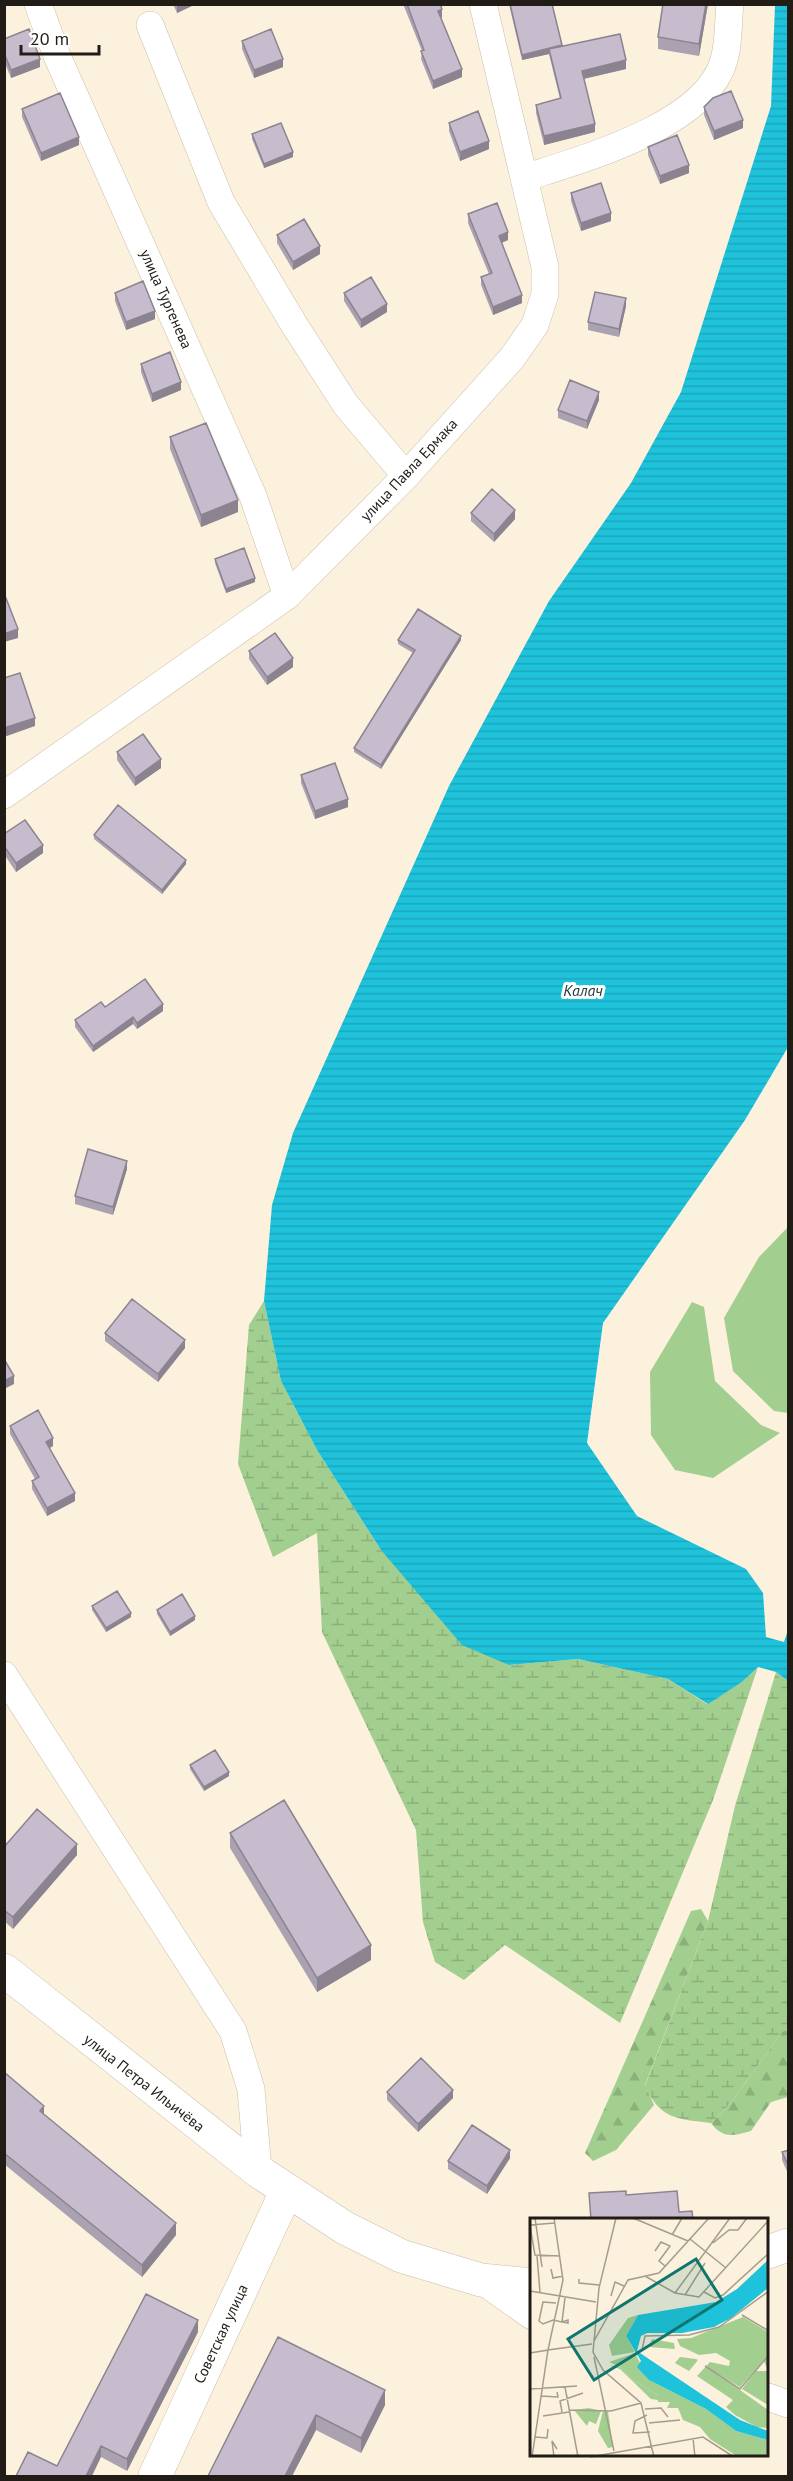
<svg xmlns="http://www.w3.org/2000/svg" width="793" height="2481" font-family="'PT Sans',sans-serif">
<defs>
<pattern id="forest-firs" width="22" height="20" patternUnits="userSpaceOnUse" patternTransform="scale(1.5)"><rect width="22" height="20" fill="#a2ce8f"/><path d="M5 1l3.5 6h-7zM16 11l3.5 6h-7z" fill="#8bb07b"/></pattern>
<pattern id="wetland-marsh" width="20" height="14" patternUnits="userSpaceOnUse" patternTransform="scale(1.5)"><rect width="20" height="14" fill="#a2ce8f"/><path d="M1 5h8M5 5V1M11 12h8M15 12V8" fill="none" stroke="#8bb07b"/></pattern>
<pattern id="water-rules" width="6" height="5" patternUnits="userSpaceOnUse" patternTransform="scale(1.5)"><rect width="6" height="5" fill="#1ec2db"/><path d="M0 2.5h6" fill="none" stroke="#1ba6bb"/></pattern>
</defs>
<rect width="100%" height="100%" fill="#fcf1dd"/>
<path fill="#a2ce8f" d="M 788,1227 L 788,1413 L 774,1411 L 733,1371 L 724,1318 L 759,1257 Z
M 692,1302 L 704,1307 L 715,1381 L 761,1425 L 780,1433 L 713,1478 L 675,1470 L 651,1435 L 650,1372 Z"/>
<path fill="url(#forest-firs)" d="M 701,1909 L 708,1921 L 645,2085 L 654,2105 L 616,2150 L 593,2161 L 585,2153 L 691,1911 Z
M 788,2028 L 788,2097 L 771,2102 L 751,2131 C 733,2136 723,2139 711,2123 L 730,2104 L 782,2032 Z"/>
<path fill="url(#wetland-marsh)" d="M 264,1301 L 281,1381 L 317,1450 L 381,1550 L 509,1665 L 578,1659 L 668,1679 L 707,1704 L 742,1682 L 758,1667 L 713,1800 L 620,2023 L 505,1945 L 464,1980 L 435,1962 L 423,1922 L 416,1830 L 322,1632 L 317,1533 L 273,1557 L 238,1464 L 249,1325 Z
M 776,1672 L 788,1681 L 788,2028 L 782,2032 L 730,2104 L 711,2123 C 677,2119 660,2119 645,2086 L 708,1921 L 735,1806 Z"/>
<path fill="url(#water-rules)" d="M 775,5 L 788,5 L 788,1047 L 745,1120 L 603,1323 L 587,1443 L 637,1516 L 746,1569 L 763,1593 L 766,1637 L 784,1642 L 788,1630 L 788,1681 L 776,1672 L 758,1667 L 742,1682 L 708,1704 L 668,1679 L 578,1659 L 509,1665 L 462,1645 L 381,1550 L 317,1450 L 281,1381 L 264,1301 L 272,1205 L 293,1133 L 449,786 L 549,601 L 631,483 L 681,392 L 771,106 Z"/>
<g fill="none" stroke-linecap="round" stroke-linejoin="round">
<defs>
<path id="minor" d="M 38,4 L 57,56 L 253,496 L 287,596
M 150,25 L 221,202 L 295,326 L 346,405 L 406,476
M 524,178 C 582,159 706,126 724,60 C 729,43 728,22 730,4
M 4,795 L 287,596 L 406,476 L 512,358 L 535,325 L 545,294 L 545,267 L 483,4
M 4,1675 L 233,2031 L 251,2089 L 258,2171
M 481,2280 L 532,2316
M 768,2397 L 788,2404"/>
<path id="major" d="M 4,1970 L 258,2171 L 345,2228 L 401,2256 L 481,2280 L 532,2285
M 768,2252 L 788,2245
M 155,2476 L 286,2192"/>
</defs>
<use href="#minor" stroke="#cabfac" stroke-width="28"/>
<use href="#major" stroke="#cabfac" stroke-width="34"/>
<use href="#minor" stroke="#fff" stroke-width="27"/>
<use href="#major" stroke="#fff" stroke-width="33"/>
</g>
<path fill="#aba2b1" d="M 173,4 L 196,4 L 177,13 Z
M 403,4 L 440,4 L 442,17 L 441,18 L 462,77 L 433,89 L 421,59 L 422,51 Z
M 509,4 L 552,4 L 562,46 L 626,69 L 584,79 L 595,132 L 544,145 L 536,113 L 536,105 L 560,99 L 549,54 L 522,60 Z
M 708,4 L 699,56 L 658,49 L 658,37 Z
M 4,39 L 40,67 L 11,78 L 4,61 Z
M 242,41 L 283,67 L 254,78 L 242,49 Z
M 704,107 L 743,128 L 714,140 L 704,115 Z
M 22,109 L 79,145 L 41,161 L 22,117 Z
M 449,123 L 489,149 L 460,161 L 449,131 Z
M 252,134 L 293,157 L 264,168 L 252,139 Z
M 648,147 L 689,173 L 660,184 L 648,155 Z
M 571,193 L 611,221 L 581,231 L 571,201 Z
M 468,214 L 508,240 L 501,243 L 522,303 L 493,315 L 481,285 L 481,277 L 489,274 L 468,223 Z
M 277,235 L 320,254 L 293,270 L 277,243 Z
M 115,293 L 155,319 L 126,330 L 115,301 Z
M 344,293 L 387,312 L 361,328 L 344,301 Z
M 626,306 L 619,337 L 588,330 L 588,322 Z
M 141,364 L 181,390 L 152,402 L 141,372 Z
M 599,400 L 587,429 L 558,418 L 558,410 Z
M 170,437 L 238,512 L 201,527 L 170,449 Z
M 471,513 L 515,519 L 494,542 L 471,521 Z
M 215,559 L 255,582 L 226,593 L 215,563 Z
M 398,640 L 461,640 L 381,769 L 354,752 L 354,748 L 413,653 L 398,644 Z
M 249,651 L 293,667 L 267,685 L 249,659 Z
M 117,752 L 161,768 L 135,786 L 117,760 Z
M 301,775 L 348,807 L 315,819 L 301,783 Z
M 4,834 L 43,853 L 16,872 L 4,854 Z
M 94,835 L 186,864 L 162,894 L 94,839 Z
M 105,1007 L 163,1011 L 137,1029 L 133,1024 L 93,1052 L 75,1027 L 75,1020 Z
M 127,1169 L 113,1215 L 75,1204 L 75,1196 Z
M 105,1333 L 185,1348 L 158,1382 L 105,1341 Z
M 10,1426 L 53,1446 L 50,1448 L 75,1501 L 47,1516 L 32,1489 L 32,1481 L 35,1479 L 10,1434 Z
M 92,1606 L 131,1617 L 106,1632 L 92,1610 Z
M 157,1610 L 195,1620 L 170,1636 L 157,1614 Z
M 190,1765 L 229,1776 L 204,1791 L 190,1769 Z
M 230,1833 L 371,1960 L 317,1992 L 230,1848 Z
M 4,1847 L 77,1855 L 13,1929 L 4,1921 Z
M 4,2072 L 44,2114 L 176,2235 L 142,2277 L 4,2164 Z
M 387,2092 L 453,2098 L 418,2132 L 387,2100 Z
M 789,2150 L 789,2176 L 782,2160 L 782,2152 Z
M 510,2158 L 487,2194 L 448,2169 L 448,2161 Z
M 198,2332 L 127,2471 L 101,2457 L 57,2466 Z
M 278,2337 L 385,2405 L 361,2453 L 316,2430 L 292,2476 L 208,2476 Z"/>
<path fill="#8b8490" d="M 178,4 L 196,4 L 177,13 L 177,5 Z
M 706,4 L 708,4 L 699,56 L 699,44 Z
M 442,9 L 442,17 L 438,19 L 438,11 Z
M 562,45 L 562,51 L 549,49 L 549,54 L 522,60 L 522,55 Z
M 40,59 L 40,67 L 11,78 L 11,70 Z
M 283,59 L 283,67 L 254,78 L 254,70 Z
M 626,60 L 626,69 L 582,79 L 582,71 Z
M 462,69 L 462,77 L 433,89 L 433,81 Z
M 743,120 L 743,128 L 714,140 L 714,131 Z
M 595,124 L 595,132 L 544,145 L 544,136 Z
M 79,137 L 79,145 L 41,161 L 41,153 Z
M 489,141 L 489,149 L 460,161 L 460,152 Z
M 293,152 L 293,157 L 264,168 L 264,164 Z
M 689,165 L 689,173 L 660,184 L 660,176 Z
M 611,213 L 611,221 L 581,231 L 581,223 Z
M 508,232 L 508,240 L 499,244 L 499,236 Z
M 320,246 L 320,254 L 293,270 L 293,262 Z
M 522,295 L 522,303 L 493,315 L 493,307 Z
M 626,298 L 626,306 L 619,337 L 619,329 Z
M 387,304 L 387,312 L 361,328 L 361,320 Z
M 155,311 L 155,319 L 126,330 L 126,322 Z
M 181,382 L 181,390 L 152,402 L 152,394 Z
M 599,392 L 599,400 L 587,429 L 587,421 Z
M 238,500 L 238,512 L 201,527 L 201,515 Z
M 515,510 L 515,519 L 494,542 L 494,534 Z
M 255,578 L 255,582 L 226,593 L 226,589 Z
M 18,629 L 18,638 L 4,642 L 4,634 Z
M 461,636 L 461,640 L 381,769 L 381,765 Z
M 293,658 L 293,667 L 267,685 L 267,677 Z
M 35,718 L 35,726 L 4,737 L 4,728 Z
M 161,759 L 161,768 L 135,786 L 135,778 Z
M 348,799 L 348,807 L 315,819 L 315,811 Z
M 43,845 L 43,853 L 16,872 L 16,863 Z
M 186,860 L 186,864 L 162,894 L 162,890 Z
M 163,1004 L 163,1011 L 137,1029 L 137,1023 Z
M 133,1017 L 133,1024 L 93,1052 L 93,1046 Z
M 127,1161 L 127,1169 L 113,1215 L 113,1207 Z
M 185,1340 L 185,1348 L 158,1382 L 158,1374 Z
M 14,1376 L 14,1384 L 4,1389 L 4,1381 Z
M 53,1438 L 53,1446 L 46,1450 L 46,1442 Z
M 75,1493 L 75,1501 L 47,1516 L 47,1508 Z
M 131,1613 L 131,1617 L 106,1632 L 106,1628 Z
M 195,1616 L 195,1620 L 170,1636 L 170,1632 Z
M 229,1772 L 229,1776 L 204,1791 L 204,1787 Z
M 77,1844 L 77,1855 L 13,1929 L 13,1917 Z
M 371,1945 L 371,1960 L 317,1992 L 317,1978 Z
M 453,2090 L 453,2098 L 418,2132 L 418,2124 Z
M 44,2106 L 44,2118 L 40,2111 Z
M 510,2150 L 510,2158 L 487,2194 L 487,2186 Z
M 176,2223 L 176,2235 L 142,2277 L 142,2265 Z
M 198,2320 L 198,2332 L 127,2471 L 127,2459 Z
M 385,2390 L 385,2405 L 361,2453 L 361,2438 Z
M 316,2415 L 316,2430 L 292,2476 L 285,2476 Z
M 101,2446 L 101,2457 L 92,2476 L 86,2476 Z"/>
<path fill="#c7bcce" stroke="#8b8490" stroke-width="1.5" d="M 407,4 L 440,4 L 442,9 L 438,11 L 462,69 L 433,81 L 421,51 L 424,50 Z
M 510,4 L 552,4 L 562,45 L 522,55 Z
M 663,4 L 706,4 L 699,44 L 658,37 Z
M 29,29 L 40,59 L 11,70 L 4,53 L 4,39 Z
M 271,29 L 283,59 L 254,70 L 242,41 Z
M 620,34 L 626,60 L 582,71 L 595,124 L 544,136 L 536,105 L 561,98 L 549,49 Z
M 731,91 L 743,120 L 714,131 L 704,107 L 713,98 Z
M 60,93 L 79,137 L 41,153 L 22,109 Z
M 478,111 L 489,141 L 460,152 L 449,123 Z
M 281,123 L 293,152 L 264,164 L 252,134 Z
M 677,135 L 689,165 L 660,176 L 648,147 Z
M 601,183 L 611,213 L 581,223 L 571,193 Z
M 497,203 L 508,232 L 499,236 L 522,295 L 493,307 L 481,277 L 492,273 L 468,214 Z
M 304,219 L 320,246 L 293,262 L 277,235 Z
M 371,277 L 387,304 L 361,320 L 344,293 Z
M 143,281 L 155,311 L 126,322 L 115,293 Z
M 595,292 L 626,298 L 619,329 L 588,322 Z
M 170,352 L 181,382 L 152,394 L 141,364 Z
M 570,380 L 599,392 L 587,421 L 558,410 Z
M 206,423 L 238,500 L 201,515 L 170,437 Z
M 492,489 L 515,510 L 494,534 L 471,513 Z
M 244,548 L 255,578 L 226,589 L 215,559 Z
M 4,593 L 18,629 L 4,634 Z
M 418,609 L 461,636 L 381,765 L 354,748 L 415,650 L 398,640 Z
M 275,633 L 293,658 L 267,677 L 249,651 Z
M 20,673 L 35,718 L 4,728 L 4,678 Z
M 143,734 L 161,759 L 135,778 L 117,752 Z
M 335,763 L 348,799 L 315,811 L 301,775 Z
M 118,805 L 186,860 L 162,890 L 94,835 Z
M 25,820 L 43,845 L 16,863 L 4,846 L 4,834 Z
M 145,979 L 163,1004 L 137,1023 L 133,1017 L 93,1046 L 75,1020 L 101,1002 L 105,1007 Z
M 88,1149 L 127,1161 L 113,1207 L 75,1196 Z
M 132,1299 L 185,1340 L 158,1374 L 105,1333 Z
M 4,1359 L 14,1376 L 4,1381 Z
M 38,1410 L 53,1438 L 46,1442 L 75,1493 L 47,1508 L 32,1481 L 39,1477 L 10,1426 Z
M 117,1591 L 131,1613 L 106,1628 L 92,1606 Z
M 182,1594 L 195,1616 L 170,1632 L 157,1610 Z
M 215,1750 L 229,1772 L 204,1787 L 190,1765 Z
M 284,1800 L 371,1945 L 317,1978 L 230,1833 Z
M 37,1809 L 77,1844 L 13,1917 L 4,1910 L 4,1847 Z
M 421,2058 L 453,2090 L 418,2124 L 387,2092 Z
M 4,2072 L 44,2106 L 40,2111 L 176,2223 L 142,2265 L 4,2153 Z
M 472,2125 L 510,2150 L 487,2186 L 448,2161 Z
M 789,2150 L 789,2167 L 782,2152 Z
M 626,2191 L 626,2195 L 677,2191 L 679,2212 L 692,2211 L 693,2220 L 591,2220 L 589,2193 Z
M 146,2294 L 198,2320 L 127,2459 L 101,2446 L 86,2476 L 16,2476 L 28,2452 L 57,2466 Z
M 278,2337 L 385,2390 L 361,2438 L 316,2415 L 285,2476 L 208,2476 Z"/>
<g text-anchor="middle" stroke-width="6" stroke-linejoin="round" paint-order="stroke">
<g font-size="15" fill="#211d16" stroke="#fff">
<text transform="translate(166 299) rotate(66)" y="5">улица Тургенева</text>
<text transform="translate(409 470) rotate(-47)" y="5">улица Павла Ермака</text>
<text transform="translate(144 2083) rotate(38)" y="5">улица Петра Ильичёва</text>
<text transform="translate(221 2334) rotate(-65)" y="5">Советская улица</text>
</g>
<g font-size="16" font-style="italic" fill="#263e43" stroke="#fff">
<text x="583" y="996">Калач</text>
</g>
</g>
<g transform="translate(530 2218)">
<rect width="238" height="238" fill="#fcf1dd"/>
<path d="M 122,121 L 144,125 L 145,131 L 119,129 ZM 150,139 L 166,141 L 168,142 L 159,153 L 145,145 ZM 59,190 L 71,193 L 66,206 L 59,203 L 57,208 L 44,192 ZM 73,193 L 78,193 L 83,229 L 78,230 L 68,213 Z" fill="#a2ce8f"/>
<path d="M 213,99 L 238,114 L 238,187 L 212,171 L 226,153 L 238,153 L 234,143 L 210,169 L 185,154 L 238,192 L 238,210 L 227,209 L 205,197 L 196,189 L 203,182 L 167,158 L 180,144 L 199,148 L 200,143 L 186,135 L 169,137 L 150,128 L 147,121 L 161,120 ZM 79,147 L 91,149 L 103,162 L 128,177 L 128,182 L 121,181 L 90,151 Z" fill="#a2ce8f"/>
<path d="M 108,97 L 96,118 L 105,134 L 82,138 L 79,127 L 98,100 ZM 105,135 L 119,162 L 176,191 L 206,213 L 238,222 L 238,237 L 205,237 L 180,221 L 170,209 L 153,202 L 148,190 L 137,190 L 140,184 L 128,184 L 128,177 L 103,162 L 91,149 L 79,144 Z" fill="#a2ce8f"/>
<path d="M 238,42 L 238,70 L 201,100 L 184,109 L 152,115 L 117,115 L 111,118 L 107,133 L 210,202 L 238,213 L 238,222 L 206,213 L 176,191 L 119,162 L 107,149 L 111,143 L 96,118 L 108,97 L 186,84 L 207,71 Z" fill="#1ec2db"/>
<path fill="none" stroke="#a49c8d" stroke-width="1.5" d="M 5,0 L 12,49M 86,0 L 69,70 L 63,134 L 73,152 L 111,185 L 124,239M 103,0 L 158,23M 0,7 L 25,5M 0,8 L 5,37 L 30,38M 142,17 L 152,0M 160,21 L 196,50M 183,25 L 199,12 L 208,12 L 217,0M 125,33 L 131,24 L 140,28 L 129,43 L 135,48M 7,38 L 10,74M 21,51 L 23,60 L 33,58M 115,58 L 145,75 L 169,79 L 239,2M 49,61 L 49,65 L 69,67M 0,73 L 66,84M 174,74 L 185,80 L 193,77 L 239,35M 145,75 L 200,0M 155,77 L 175,45M 81,78 L 85,64 L 94,68M 26,85 L 13,84 L 9,103 L 13,106 L 23,102 L 32,104 L 38,102 L 38,105 L 32,104 L 35,80M 212,97 L 239,113M 64,123 L 98,62 L 129,55 L 179,0M 112,132 L 115,118 L 159,117 L 189,109 L 239,73M 0,135 L 18,132 L 33,62 L 24,0M 64,139 L 84,233M 175,148 L 210,171 L 239,137M 35,169 L 48,239M 0,171 L 47,168M 11,178 L 28,179 L 27,174M 115,191 L 131,190 L 138,199M 39,192 L 81,193 L 111,185M 32,194 L 30,183 L 53,175M 117,197 L 105,203 L 103,215 L 120,214M 13,198 L 39,194M 119,205 L 150,202M 5,219 L 17,220 L 18,211M 163,220 L 165,239M 2,239 L 18,132 L 62,126M 24,239 L 22,223 L 27,231M 60,239 L 173,219 L 204,239"/>
<path fill="#0f766e" fill-opacity="0.15" stroke="#0f766e" stroke-width="3" d="M 166,41 L 192,82 L 64,162 L 38,121 Z"/>
<rect width="238" height="238" fill="none" stroke="#211d16" stroke-width="3"/>
</g>
<rect width="793" height="2481" fill="none" stroke="#211d16" stroke-width="12"/>
<path d="M21 45v9h78v-9" fill="none" stroke="#211d16" stroke-width="3"/>
<text x="30" y="45" font-size="18" fill="#211d16" stroke="#ffffff" stroke-width="4.5" paint-order="stroke">20 m</text>
</svg>
